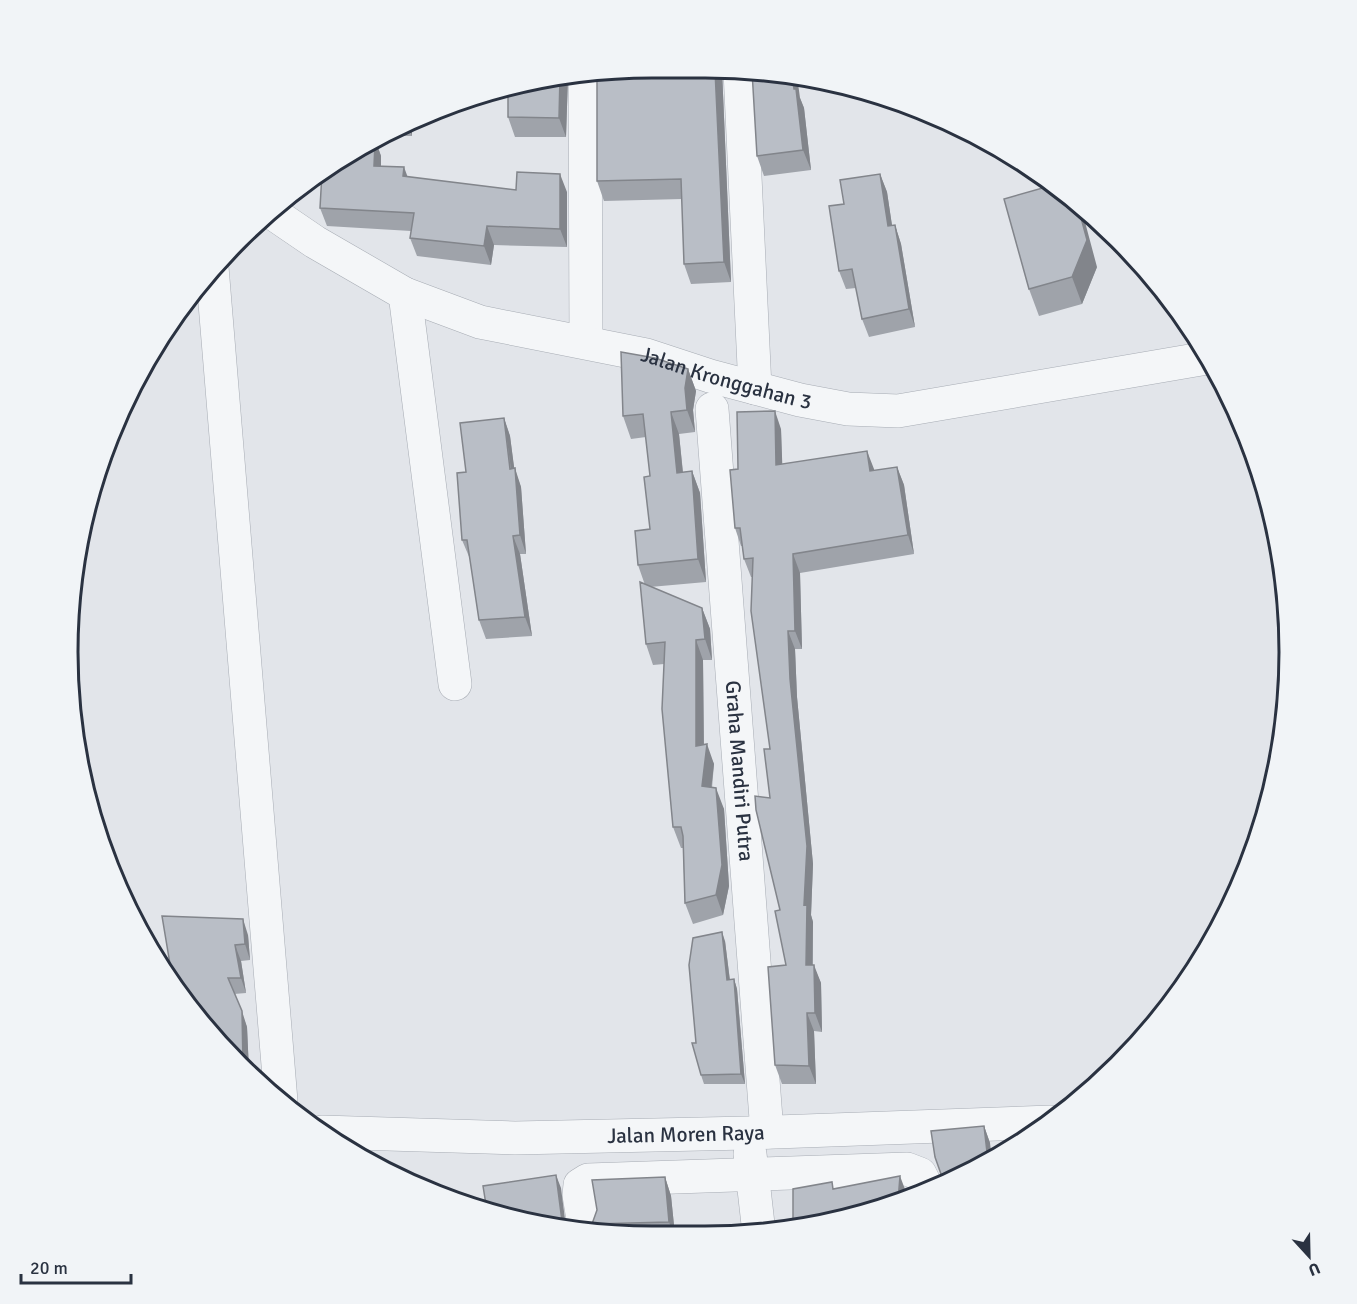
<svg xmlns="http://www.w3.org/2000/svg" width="1357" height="1304" font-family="Signika,sans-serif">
<rect width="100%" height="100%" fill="#e2e5ea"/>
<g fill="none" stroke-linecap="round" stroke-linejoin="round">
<defs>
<g id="minor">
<path d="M 740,71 L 755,388"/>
<path d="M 585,74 L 586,342"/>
<path id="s1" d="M 271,212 L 315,242 L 405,294 L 480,322 L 646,355 L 710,376 L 800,400 L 848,409 L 898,411 L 1207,358"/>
<path d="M 212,267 L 281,1101"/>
<path d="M 405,294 L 455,684"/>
<path id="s2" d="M 712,409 L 767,1132"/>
<path id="s3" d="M 322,1132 L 515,1138 L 748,1133 L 1051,1122"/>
<path d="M 750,1154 L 759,1233"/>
<path d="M 585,1231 L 579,1195 L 580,1185 L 588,1180 L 907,1169 L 920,1174 L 928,1190"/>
</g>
</defs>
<use href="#minor" stroke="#a7acb4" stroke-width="34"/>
<use href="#minor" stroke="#f4f6f8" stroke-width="33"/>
</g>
<path fill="#9fa3aa" d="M 652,68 L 722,70 L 731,282 L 691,284 L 684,264 L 682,199 L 604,201 L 597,181 Z
M 568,76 L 566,137 L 515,137 L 508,117 Z
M 800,98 L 804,108 L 811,170 L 764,176 L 757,156 Z
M 412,121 L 412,136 L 387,136 Z
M 376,142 L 381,156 L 381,166 L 408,177 L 516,190 L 567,192 L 567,247 L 494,245 L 491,265 L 417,256 L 410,238 L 411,231 L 327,226 L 320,208 L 322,173 Z
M 880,174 L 887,192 L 892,226 L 895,225 L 901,244 L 915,327 L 869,337 L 862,319 L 856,288 L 846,289 L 839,271 L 844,204 Z
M 1097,267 L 1082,304 L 1039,316 L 1029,289 Z
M 688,369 L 696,391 L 693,410 L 695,432 L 679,434 L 683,472 L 692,471 L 700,493 L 706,582 L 650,587 L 702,608 L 710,629 L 712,660 L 703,660 L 704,744 L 714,764 L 712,788 L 724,809 L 729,886 L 723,915 L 693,924 L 685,903 L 683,848 L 681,848 L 673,827 L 664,664 L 653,665 L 646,644 L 645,585 L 638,565 L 650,529 L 650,476 L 646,437 L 631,439 L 623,416 Z
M 504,418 L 510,436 L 514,468 L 521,487 L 526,554 L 520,554 L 532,636 L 486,639 L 479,620 L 470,559 L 462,540 L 466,472 Z
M 781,429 L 782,464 L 874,469 L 874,471 L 897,467 L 904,485 L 914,554 L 800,573 L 802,649 L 795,649 L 797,697 L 813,864 L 811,915 L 813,922 L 813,965 L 821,983 L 822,1032 L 814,1031 L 816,1084 L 782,1084 L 775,1065 L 786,965 L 780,910 L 770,798 L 770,749 L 752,577 L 751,577 L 744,559 L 742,546 L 741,546 L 735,528 L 738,469 Z
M 248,935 L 250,960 L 241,961 L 246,993 L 234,994 L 247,1027 L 249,1071 L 212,1037 L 178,986 L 170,964 Z
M 725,941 L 730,980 L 734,979 L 737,989 L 745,1084 L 704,1084 L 701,1075 L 696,1043 Z
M 984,1126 L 990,1143 L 964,1176 L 939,1185 L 938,1183 Z
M 665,1177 L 671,1196 L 675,1235 L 613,1235 L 596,1232 L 592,1224 L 597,1210 Z"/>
<path fill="#82858b" d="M 715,70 L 722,70 L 731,282 L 724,262 Z
M 792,75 L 797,76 L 800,98 L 804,108 L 811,170 L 803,150 Z
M 568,76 L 566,137 L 559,118 L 560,77 Z
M 412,121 L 412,136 L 408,124 Z
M 376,142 L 381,156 L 381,185 L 374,166 L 375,143 Z
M 404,167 L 411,186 L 403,176 Z
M 560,174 L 567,192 L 567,247 L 560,229 Z
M 880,174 L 887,192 L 895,245 L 888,226 Z
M 1077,203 L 1080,205 L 1081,207 L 1097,267 L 1082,304 L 1072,277 Z
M 895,225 L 901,244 L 915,327 L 909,309 Z
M 487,226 L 494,245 L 491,265 L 484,246 Z
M 688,369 L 696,391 L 693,410 L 695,432 L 687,410 L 685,388 Z
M 775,411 L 781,429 L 783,484 L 776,465 Z
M 671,412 L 679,434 L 685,495 L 677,473 Z
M 504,418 L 510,436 L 515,474 L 515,468 L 521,487 L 526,554 L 520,535 Z
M 867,451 L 874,469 L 877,490 L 870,471 Z
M 897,467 L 904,485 L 914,554 L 908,535 Z
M 692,471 L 700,493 L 706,582 L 698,559 Z
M 513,536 L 520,554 L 532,636 L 525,617 Z
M 793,554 L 800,573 L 802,649 L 795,631 Z
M 702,608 L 710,629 L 712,660 L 705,639 Z
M 788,631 L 795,649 L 797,697 L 813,864 L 811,915 L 813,922 L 812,984 L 806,965 L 790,679 Z
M 696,640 L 703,660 L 704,767 L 696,746 Z
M 707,744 L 714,764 L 709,807 L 702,786 Z
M 716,788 L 724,809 L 729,886 L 723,915 L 716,895 Z
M 243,919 L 248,935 L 250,960 L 245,944 Z
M 722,932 L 725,941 L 731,990 L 727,980 Z
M 235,945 L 241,961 L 246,993 L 241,978 Z
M 814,965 L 821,983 L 822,1032 L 815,1013 Z
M 734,979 L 737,989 L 745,1084 L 741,1074 Z
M 242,1011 L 247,1027 L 249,1071 L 244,1067 L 243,1065 Z
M 807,1013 L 814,1031 L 816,1084 L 809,1066 Z
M 984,1126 L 990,1143 L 992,1159 L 988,1161 Z
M 556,1175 L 561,1188 L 566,1227 L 564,1227 L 562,1221 Z
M 900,1176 L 906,1192 L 905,1198 L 898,1201 Z
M 665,1177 L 671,1196 L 675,1235 L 674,1235 L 669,1222 Z"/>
<path fill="#b9bec6" stroke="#82858b" stroke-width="1.5" d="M 652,68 L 715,70 L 724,262 L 684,264 L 681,179 L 597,181 L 597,73 Z
M 752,71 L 781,72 L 792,75 L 794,89 L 796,89 L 803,150 L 757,156 Z
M 560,77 L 559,118 L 508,117 L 508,88 L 538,79 Z
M 375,143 L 374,166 L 404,167 L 403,176 L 516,190 L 517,172 L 560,174 L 560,229 L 487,226 L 484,246 L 410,238 L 414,213 L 320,208 L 322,173 Z
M 880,174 L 888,226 L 895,225 L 909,309 L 862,319 L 852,269 L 839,271 L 829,206 L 844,204 L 840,180 Z
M 1053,185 L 1077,203 L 1087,240 L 1072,277 L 1029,289 L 1004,199 Z
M 621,352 L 655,358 L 688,369 L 685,388 L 687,410 L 671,412 L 677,473 L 692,471 L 698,559 L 638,565 L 635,531 L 650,529 L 644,477 L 650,476 L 643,414 L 623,416 Z
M 775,411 L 776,465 L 867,451 L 870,471 L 897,467 L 908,535 L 793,554 L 795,631 L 788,631 L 790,679 L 807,846 L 804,905 L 807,904 L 806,965 L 814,965 L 815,1013 L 807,1013 L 809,1066 L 775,1065 L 768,967 L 786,965 L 775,911 L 780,910 L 756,810 L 755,796 L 770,798 L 764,749 L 770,749 L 751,611 L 753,558 L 744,559 L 740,528 L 735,528 L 730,470 L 738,469 L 737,412 Z
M 504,418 L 510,469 L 515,468 L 520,535 L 513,536 L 525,617 L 479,620 L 467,540 L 462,540 L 457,473 L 466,472 L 460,423 Z
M 640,582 L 702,608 L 705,639 L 696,640 L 696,746 L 707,744 L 702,786 L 716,788 L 722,865 L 716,895 L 685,903 L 683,836 L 681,827 L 673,827 L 662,709 L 665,642 L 646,644 Z
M 162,916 L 243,919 L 245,944 L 235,945 L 241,978 L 228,978 L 242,1011 L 243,1065 L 242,1065 L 212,1037 L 180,989 L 170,964 Z
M 722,932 L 727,980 L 734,979 L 741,1074 L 701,1075 L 692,1043 L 696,1043 L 689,965 L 693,938 Z
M 984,1126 L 988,1161 L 964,1176 L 952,1181 L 952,1179 L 938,1183 L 941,1174 L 935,1157 L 931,1131 Z
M 556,1175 L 562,1221 L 565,1227 L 501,1217 L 487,1211 L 483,1186 Z
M 900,1176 L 898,1201 L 857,1216 L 793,1227 L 793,1189 L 832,1182 L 833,1189 Z
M 665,1177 L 669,1222 L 592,1224 L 597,1210 L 592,1180 Z"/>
<g text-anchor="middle" stroke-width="5" stroke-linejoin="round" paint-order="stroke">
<g font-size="21" fill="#2a3241" stroke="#f1f4f7">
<text dy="7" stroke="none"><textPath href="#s1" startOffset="490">Jalan Kronggahan 3</textPath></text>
<text dy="7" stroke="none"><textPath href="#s2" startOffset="363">Graha Mandiri Putra</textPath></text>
<text dy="7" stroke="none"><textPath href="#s3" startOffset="364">Jalan Moren Raya</textPath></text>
</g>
</g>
<path d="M0 0H1357V1304H0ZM652 78H705A574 574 0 0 1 1279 652V652A574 574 0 0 1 705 1226H652A574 574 0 0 1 78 652V652A574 574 0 0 1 652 78Z" fill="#f1f4f7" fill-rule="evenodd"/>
<path fill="none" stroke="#2a3241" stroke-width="3" d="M652 78H705A574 574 0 0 1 1279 652V652A574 574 0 0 1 705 1226H652A574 574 0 0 1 78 652V652A574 574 0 0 1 652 78Z"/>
<g transform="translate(1309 1256) rotate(158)" stroke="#f1f4f7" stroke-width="4.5" paint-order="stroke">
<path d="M0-4.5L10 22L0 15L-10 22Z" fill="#2a3241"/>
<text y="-9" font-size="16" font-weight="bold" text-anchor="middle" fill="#2a3241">U</text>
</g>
<path d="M21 1274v9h110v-9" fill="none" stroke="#2a3241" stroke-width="3"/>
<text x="30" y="1274" font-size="18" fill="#2a3241" stroke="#f1f4f7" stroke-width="4.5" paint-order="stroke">20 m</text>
</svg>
